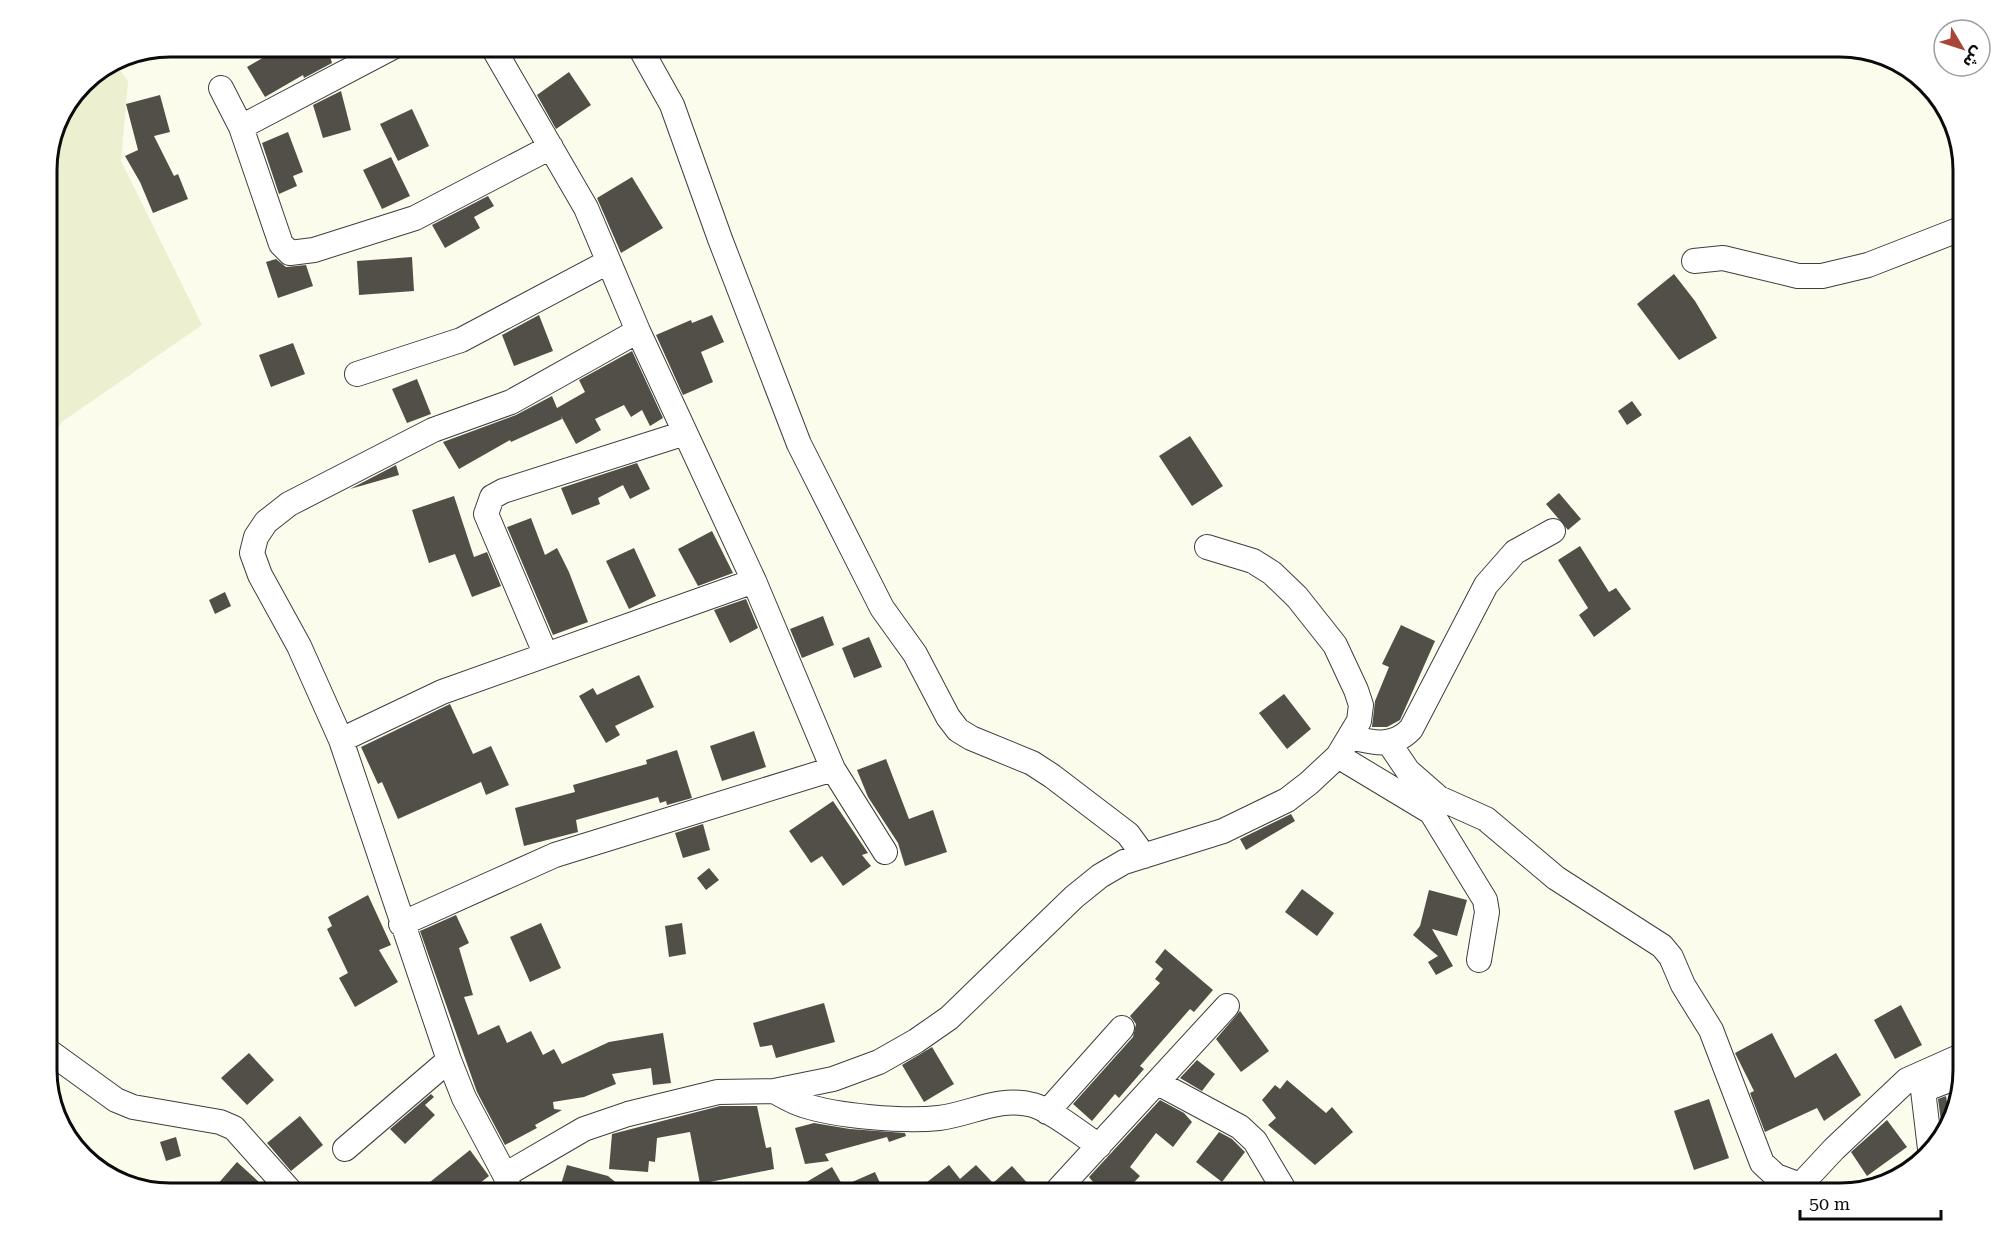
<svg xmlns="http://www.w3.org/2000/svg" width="2010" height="1240" font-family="'Roboto Serif','Noto Sans Arabic',serif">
<rect width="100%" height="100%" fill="#fcfcec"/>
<path fill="#ecefd0" d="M 114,62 L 128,81 L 121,161 L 202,325 L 63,421 L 47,444 L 47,162 L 56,122 L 83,82 Z"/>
<path fill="#524f49" d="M 283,46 L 315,46 L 320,55 L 328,49 L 332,63 L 304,78 L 303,75 L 265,97 L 247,67 Z
M 569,72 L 591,105 L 556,129 L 537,95 Z
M 341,91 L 351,130 L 323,138 L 313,105 Z
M 160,95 L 170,132 L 154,136 L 174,176 L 178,174 L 188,199 L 153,213 L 140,182 L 125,156 L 138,150 L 126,104 Z
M 412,109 L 429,146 L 398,161 L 380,124 Z
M 288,132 L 303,172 L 293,176 L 297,186 L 279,194 L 262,143 Z
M 391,157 L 410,196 L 382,209 L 363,170 Z
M 632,177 L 663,228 L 621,253 L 597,198 Z
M 488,196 L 494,206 L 474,217 L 480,228 L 445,248 L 432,225 Z
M 412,257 L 414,291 L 359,295 L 357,261 Z
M 276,259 L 286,267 L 306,265 L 313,286 L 278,298 L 266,262 Z
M 1674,274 L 1695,301 L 1717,338 L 1679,360 L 1637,304 Z
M 539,315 L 553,351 L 514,366 L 502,335 Z
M 712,315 L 724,342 L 701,352 L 713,382 L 683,395 L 656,335 L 691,320 L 692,323 Z
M 293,343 L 305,374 L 271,387 L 259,355 Z
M 632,351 L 663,418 L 650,426 L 642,410 L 631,417 L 624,405 L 595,419 L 601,430 L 576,444 L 561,416 L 562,419 L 511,442 L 510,440 L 459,469 L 443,442 L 516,415 L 552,396 L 557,408 L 585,392 L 579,380 Z
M 417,379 L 431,414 L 407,423 L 392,389 Z
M 1632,401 L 1642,415 L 1627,425 L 1618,411 Z
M 1190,436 L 1223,486 L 1192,506 L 1159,456 Z
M 637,463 L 650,489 L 630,499 L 623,485 L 598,498 L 600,504 L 572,515 L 561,488 Z
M 396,465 L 399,475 L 350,489 Z
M 1559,493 L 1581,519 L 1568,530 L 1546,504 Z
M 454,496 L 474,557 L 487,552 L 501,586 L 472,597 L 455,554 L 429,563 L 412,510 Z
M 531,518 L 545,555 L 557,548 L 569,572 L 588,622 L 553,635 L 507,527 Z
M 712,531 L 733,573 L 698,586 L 678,549 Z
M 1580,546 L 1609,592 L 1616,588 L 1631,609 L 1594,637 L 1579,615 L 1588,608 L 1558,560 Z
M 634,548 L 656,596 L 629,609 L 606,561 Z
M 225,592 L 231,606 L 215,614 L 209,600 Z
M 746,599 L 758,628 L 730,643 L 714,610 Z
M 823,616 L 834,645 L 802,658 L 790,629 Z
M 1401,625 L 1435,641 L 1400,720 L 1387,727 L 1372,727 L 1375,701 L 1389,667 L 1382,664 Z
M 869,637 L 882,667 L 854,678 L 842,648 Z
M 639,675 L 654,707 L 615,726 L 620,735 L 606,743 L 579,696 L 593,688 L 597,695 Z
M 1284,694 L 1311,729 L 1287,749 L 1259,713 Z
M 450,704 L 473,754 L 491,746 L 509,785 L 486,795 L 481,782 L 398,819 L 382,782 L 378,784 L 361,747 Z
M 754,731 L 766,767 L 722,781 L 710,746 Z
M 677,750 L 692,798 L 667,805 L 666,801 L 660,803 L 658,797 L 576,820 L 578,832 L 524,846 L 515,808 L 575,792 L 573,785 L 647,764 L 646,760 Z
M 886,759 L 909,819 L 933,810 L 947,852 L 905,866 L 898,843 L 868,797 L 857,770 Z
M 833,801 L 868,853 L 862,855 L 871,866 L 843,886 L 822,856 L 811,863 L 789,831 Z
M 1291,814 L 1295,821 L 1246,850 L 1240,839 Z
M 703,824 L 710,850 L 683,858 L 675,833 Z
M 709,868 L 719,880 L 706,890 L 697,878 Z
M 1302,889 L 1334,913 L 1317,936 L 1285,912 Z
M 1429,890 L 1467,900 L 1457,936 L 1432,929 L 1453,966 L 1436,975 L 1428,962 L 1438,956 L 1413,935 L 1420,926 Z
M 368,895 L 391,945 L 379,950 L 398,982 L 355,1007 L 339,978 L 348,973 L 327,929 L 332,926 L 328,917 Z
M 456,915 L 469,943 L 459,948 L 473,995 L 464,997 L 478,1035 L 499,1025 L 507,1043 L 531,1031 L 543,1055 L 554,1049 L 562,1064 L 609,1042 L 663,1033 L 671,1083 L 653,1085 L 651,1068 L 612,1074 L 616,1084 L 584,1097 L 553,1102 L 554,1109 L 562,1110 L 535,1125 L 537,1128 L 505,1145 L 477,1092 L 420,931 Z
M 541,923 L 561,968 L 530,982 L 510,937 Z
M 682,923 L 686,954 L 669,957 L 665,926 Z
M 1165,949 L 1213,990 L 1194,1012 L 1190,1009 L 1140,1066 L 1144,1069 L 1119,1098 L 1115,1094 L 1092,1121 L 1073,1104 L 1133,1037 L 1136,1024 L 1130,1016 L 1160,983 L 1155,979 L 1163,969 L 1155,962 Z
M 824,1003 L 835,1042 L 776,1058 L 772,1045 L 760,1047 L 753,1023 Z
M 1901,1005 L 1922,1045 L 1895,1059 L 1874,1020 Z
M 1240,1011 L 1269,1051 L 1241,1072 L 1216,1039 Z
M 1772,1033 L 1795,1078 L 1836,1053 L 1861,1095 L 1824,1121 L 1817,1108 L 1765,1132 L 1750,1093 L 1754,1091 L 1735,1053 Z
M 932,1047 L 954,1084 L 924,1102 L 902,1065 Z
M 249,1053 L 274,1080 L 247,1105 L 221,1078 Z
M 1197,1060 L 1215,1074 L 1202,1091 L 1180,1078 Z
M 1287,1080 L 1326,1113 L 1332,1107 L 1353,1132 L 1315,1165 L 1268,1125 L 1276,1118 L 1262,1100 L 1275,1085 L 1280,1089 Z
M 431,1094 L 434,1097 L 425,1105 L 435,1115 L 405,1144 L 390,1129 Z
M 1946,1096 L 1950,1120 L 1943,1136 L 1938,1099 Z
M 1709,1099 L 1729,1158 L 1694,1170 L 1674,1111 Z
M 1160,1100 L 1184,1113 L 1192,1122 L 1173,1147 L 1156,1133 L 1130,1167 L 1140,1176 L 1124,1193 L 1074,1193 L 1093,1182 L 1089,1177 Z
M 720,1106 L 757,1106 L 766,1148 L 771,1147 L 774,1169 L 700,1184 L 690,1132 L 657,1138 L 655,1162 L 649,1161 L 648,1172 L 609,1169 L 612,1134 Z
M 300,1116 L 323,1145 L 291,1171 L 267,1143 Z
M 1887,1120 L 1907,1147 L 1867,1176 L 1851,1152 Z
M 814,1123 L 850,1129 L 905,1133 L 906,1136 L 889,1142 L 887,1137 L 825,1154 L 829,1161 L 805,1164 L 795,1128 Z
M 1219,1132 L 1232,1139 L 1245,1152 L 1222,1182 L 1196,1162 Z
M 176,1137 L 181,1156 L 166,1161 L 160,1142 Z
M 470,1150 L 489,1176 L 466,1194 L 415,1194 Z
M 237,1162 L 272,1194 L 225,1194 L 216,1186 Z
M 567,1165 L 608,1176 L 630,1194 L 558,1194 Z
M 949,1165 L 960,1179 L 976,1165 L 993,1183 L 1012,1166 L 1030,1186 L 1022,1193 L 913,1193 Z
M 832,1167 L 843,1186 L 875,1172 L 885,1194 L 786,1194 Z"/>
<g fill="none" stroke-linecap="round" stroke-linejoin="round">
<defs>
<path id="minor" d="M 492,46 L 586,208 L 638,331 L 754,581 L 833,769
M 639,46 L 672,105 L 720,239 L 799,444 L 882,608 L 915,654 L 948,717 L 958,730 L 971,738 L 1032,763 L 1052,776 L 1128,834 L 1144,856
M 221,88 L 241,127 L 281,244 L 290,253 L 314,250 L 415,218 L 551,147
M 241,127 L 395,46
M 1694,261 L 1723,258 L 1798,276 L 1822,276 L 1868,265 L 1963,228
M 357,374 L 461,340 L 608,262
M 545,653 L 486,514 L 492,497 L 503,491 L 685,433
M 1350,737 C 1373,743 1393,748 1411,729 L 1486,585 L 1515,552 L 1553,531
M 341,740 L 442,692 L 754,581
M 1389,743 L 1408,771 L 1439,798 L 1486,819 L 1556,878 L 1662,946 L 1671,957 L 1683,985 L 1711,1030 L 1762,1163 L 1776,1176 L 1800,1185
M 1338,756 L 1431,812 L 1485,900 L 1487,912 L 1479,960
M 401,924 L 555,855 L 833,769 L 885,852
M 47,1050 L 116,1100 L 133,1107 L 220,1122 L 234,1128 L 292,1193
M 1158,1083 L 1240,1127 L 1255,1141 L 1286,1193
M 774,1091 C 783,1096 793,1102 803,1105 C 836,1116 904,1122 939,1118 C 972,1114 998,1096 1033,1105 C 1053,1111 1081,1134 1099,1146
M 1047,1112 L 1122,1028
M 345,1149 L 449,1060
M 1930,1149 L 1923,1090 L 1962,1075
M 505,1175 L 464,1098 L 449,1060 L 341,740 L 299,646 L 260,575 L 252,553 L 256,537 L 266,522 L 289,504 L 433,430 L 511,402 L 638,331
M 511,1193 L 505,1175 L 584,1129 L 628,1114 L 718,1092 L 774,1091 L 833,1079 L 879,1062 L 916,1041 L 949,1018 L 1074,897 L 1100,876 L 1124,862 L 1223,831 L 1287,800 L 1309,783 L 1338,756 L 1359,721 L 1361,705 L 1356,690 L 1335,645 L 1297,597 L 1272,573 L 1253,561 L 1207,547
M 1055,1193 L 1227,1006
M 1793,1193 L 1834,1149 L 1907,1080 L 1963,1055"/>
</defs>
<use href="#minor" stroke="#3e3e3e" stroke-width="26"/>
<use href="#minor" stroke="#fff" stroke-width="24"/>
</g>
<path d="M0 0H2010V1240H0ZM170 57H1840A113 113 0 0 1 1953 170V1070A113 113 0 0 1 1840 1183H170A113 113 0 0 1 57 1070V170A113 113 0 0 1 170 57Z" fill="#fff" fill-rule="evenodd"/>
<path fill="none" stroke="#0b0b0b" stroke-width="3" d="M170 57H1840A113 113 0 0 1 1953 170V1070A113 113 0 0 1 1840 1183H170A113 113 0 0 1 57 1070V170A113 113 0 0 1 170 57Z"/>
<g transform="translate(1962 48) rotate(129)"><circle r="28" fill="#ffffff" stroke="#9d9d9d" stroke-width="1.5"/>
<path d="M0-4.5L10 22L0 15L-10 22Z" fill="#a84737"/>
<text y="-9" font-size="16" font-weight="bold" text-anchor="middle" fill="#0b0b0b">ش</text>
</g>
<path d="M1800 1210v9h141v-9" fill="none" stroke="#0b0b0b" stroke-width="3"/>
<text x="1809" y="1210" font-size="18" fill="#0b0b0b" stroke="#ffffff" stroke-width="4.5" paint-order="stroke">50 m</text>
</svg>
